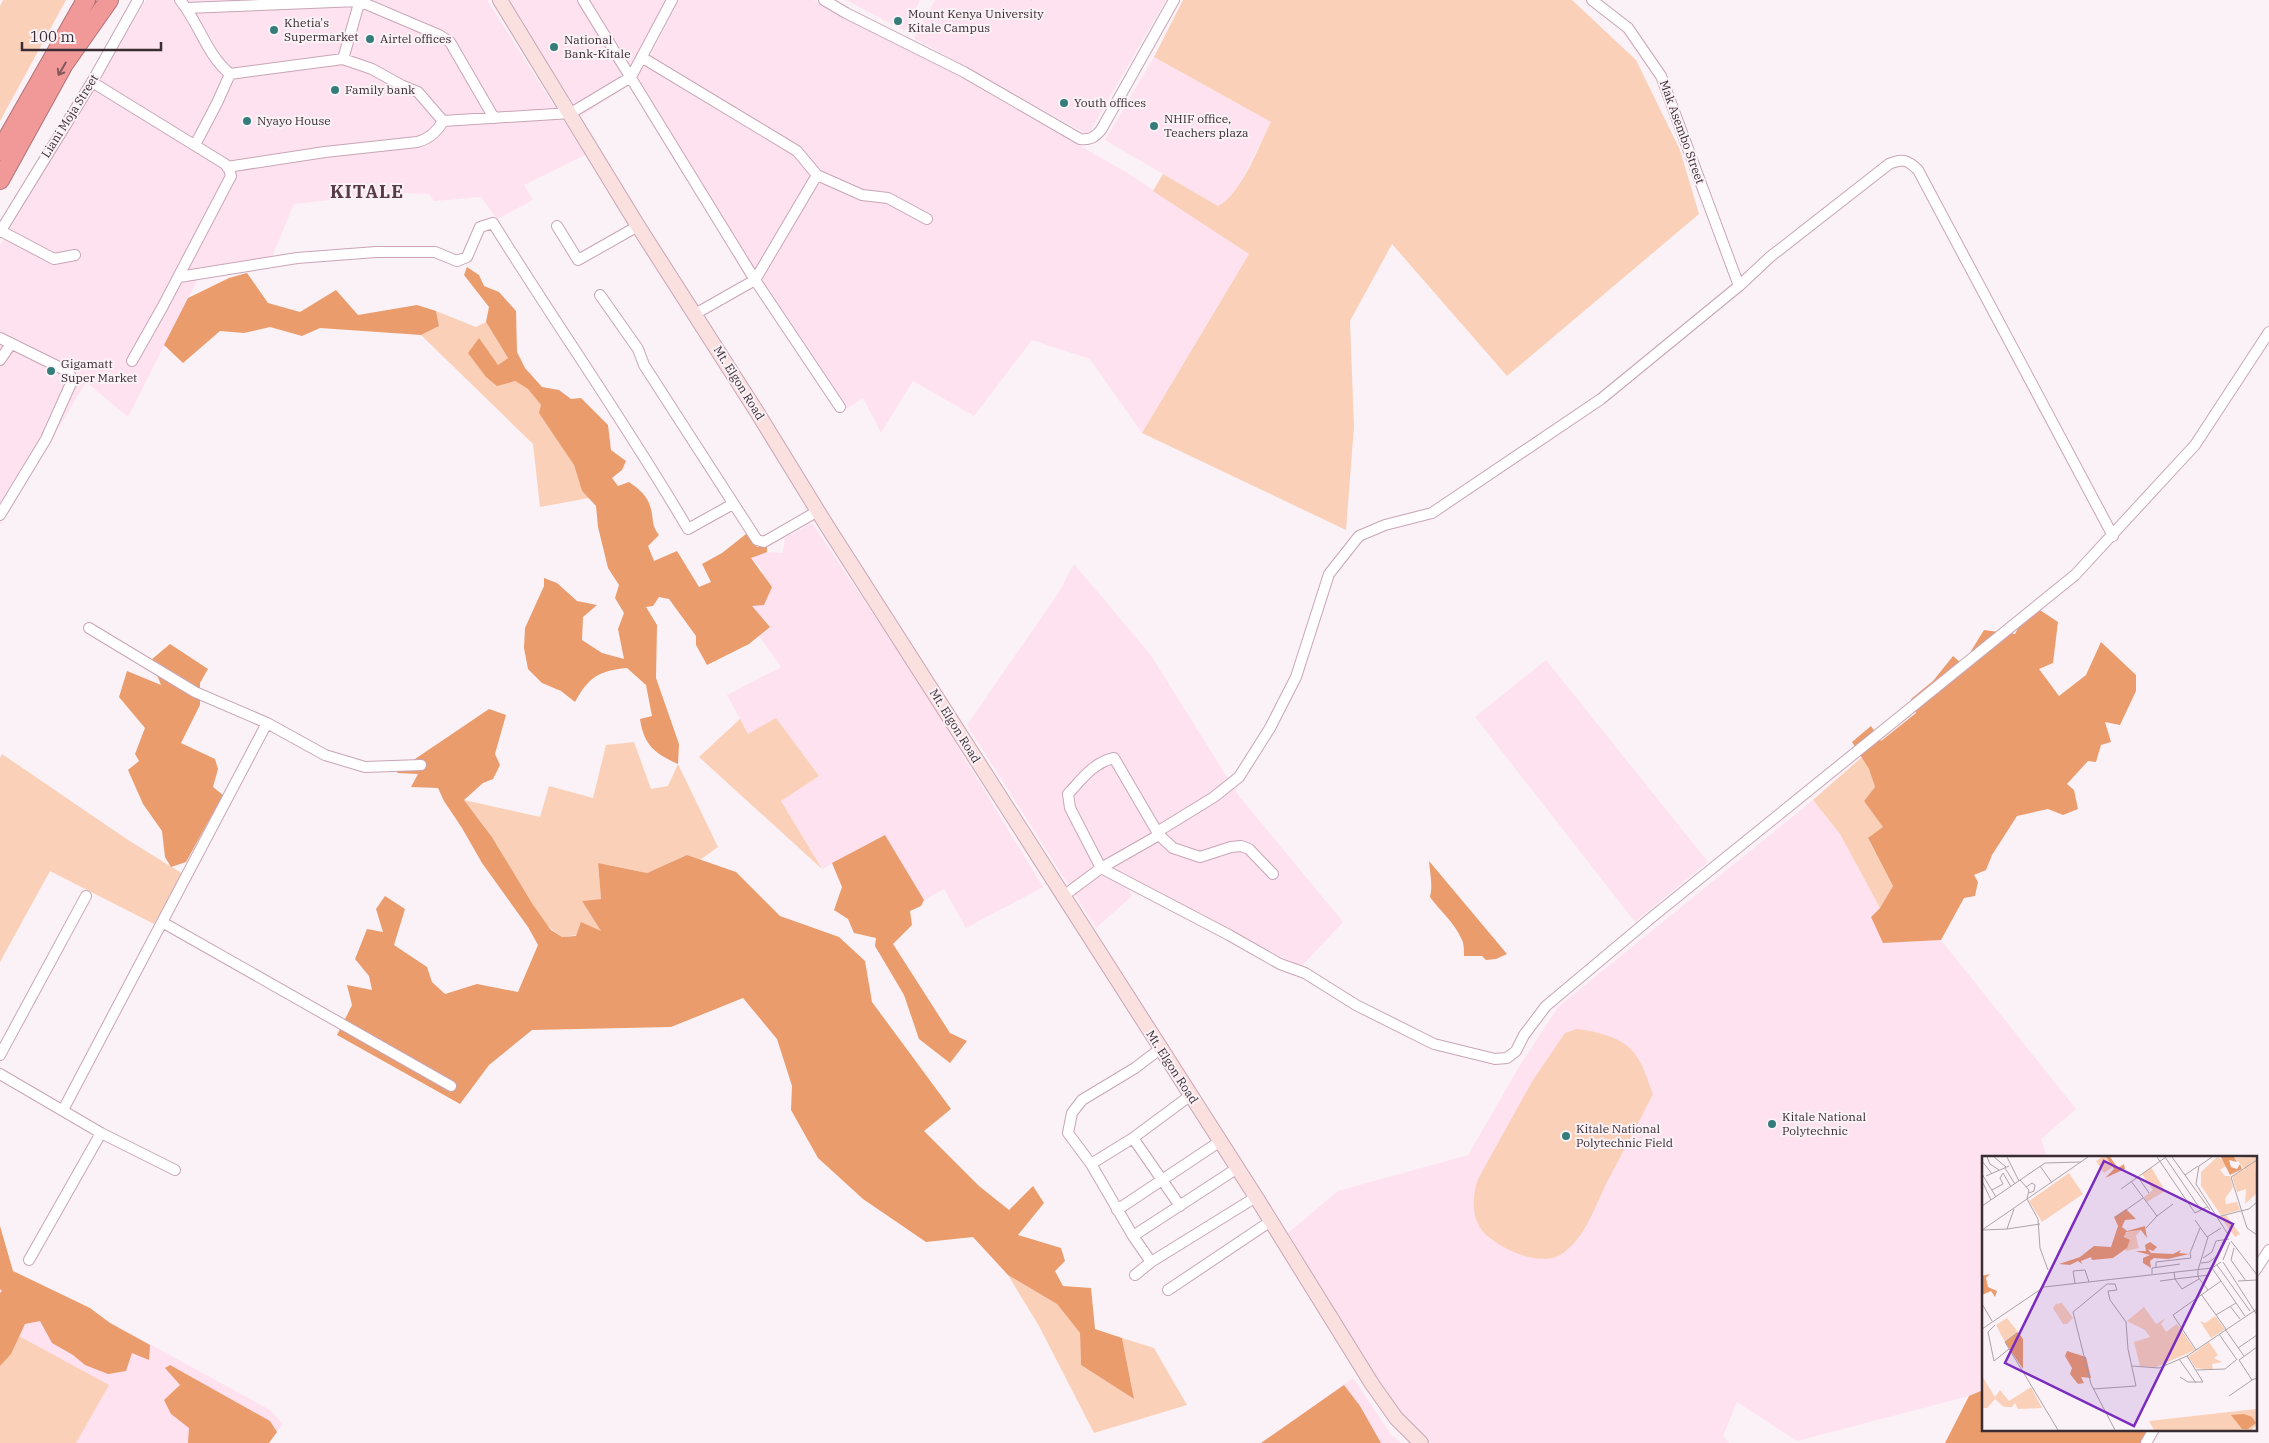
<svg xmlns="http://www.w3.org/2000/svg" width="2269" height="1443" font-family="'IBM Plex Serif',serif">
<rect width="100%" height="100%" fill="#faf2f6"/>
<path fill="#fee2ef" d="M 146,0 L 487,0 L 585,155 L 524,185 L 533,200 L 497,219 L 481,197 L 434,201 L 429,194 L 394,193 L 294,204 L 272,257 L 204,267 L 128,417 L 86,382 L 0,525 L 0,245 Z
M 505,0 L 666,0 L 630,83 L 646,64 L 679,0 L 814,0 L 850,21 L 962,78 L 1129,174 L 1249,254 L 1142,433 L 1090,359 L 1032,340 L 974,416 L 913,381 L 881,433 L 863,398 L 840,413 L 770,307 L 629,84 L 582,116 Z
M 846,0 L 920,0 L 905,31 Z
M 935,0 L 1166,0 L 1088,135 L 914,38 Z
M 1154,57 L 1271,122 L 1238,187 L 1227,201 L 1218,206 L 1105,140 Z
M 812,523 L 914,675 L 1043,887 L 966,928 L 944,889 L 924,900 L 885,835 L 822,869 L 781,801 L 819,776 L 748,734 L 727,695 L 781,667 L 759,636 L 770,627 L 751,606 L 763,571 L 751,557 L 767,552 L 783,553 L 785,538 Z
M 1074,564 L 1150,654 L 1239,796 L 1343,922 L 1301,967 L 1120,872 L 1132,896 L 1096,928 L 967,725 L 1059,592 Z
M 1546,660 L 1708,862 L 1635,922 L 1475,717 Z
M 1813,800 L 1840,834 L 1880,908 L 1871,917 L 1883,943 L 1941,940 L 2076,1109 L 2041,1139 L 2047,1157 L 1983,1157 L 1983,1390 L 1969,1396 L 1797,1441 L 1737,1402 L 1723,1436 L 1729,1443 L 1432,1443 L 1413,1431 L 1366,1365 L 1288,1233 L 1338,1191 L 1468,1155 L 1519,1067 L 1558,1007 Z
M 0,1269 L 38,1283 L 270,1410 L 283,1424 L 268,1443 L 0,1443 Z
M 1353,1378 L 1392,1436 L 1401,1443 L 1261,1443 Z"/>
<path fill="#fbd0b8" d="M 3,0 L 66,0 L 0,121 L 0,6 Z
M 1183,0 L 1572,0 L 1636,60 L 1680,150 L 1699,214 L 1507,376 L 1392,244 L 1350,321 L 1354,427 L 1346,530 L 1142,433 L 1249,254 L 1153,191 L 1163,174 L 1218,206 C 1241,195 1259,145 1271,122 L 1154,57 Z
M 436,311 L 476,327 L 486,322 L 508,358 L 498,365 L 468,353 L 528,389 L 541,405 L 540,413 L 574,465 L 582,491 L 589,498 L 540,507 L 533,444 L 421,335 L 439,326 Z
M 776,718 L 819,776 L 781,801 L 822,869 L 699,757 L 740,719 L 748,734 Z
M 634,742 L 651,789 L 668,786 L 678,764 L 718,847 L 700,860 L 687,855 L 647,873 L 598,863 L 601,899 L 582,901 L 602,932 L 562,937 C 528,915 514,869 492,837 C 483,824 473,812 464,800 L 540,817 L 549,786 L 593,798 L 606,745 Z
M 2,754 L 128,840 L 183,874 L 154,924 L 50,871 L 0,962 L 0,758 Z
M 1862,757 L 1869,769 L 1875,787 L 1864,801 L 1884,827 L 1868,839 L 1893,886 L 1880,908 L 1840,834 L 1813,800 Z
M 1577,1029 C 1598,1032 1625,1037 1637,1057 C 1644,1067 1648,1082 1653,1094 C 1638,1123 1623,1152 1607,1182 C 1595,1206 1585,1240 1560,1255 C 1540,1266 1506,1251 1490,1238 C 1471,1224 1471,1200 1478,1179 L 1533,1080 L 1565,1033 Z
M 1008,1275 L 1057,1304 L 1080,1333 L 1081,1365 L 1134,1399 L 1122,1338 L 1154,1348 L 1187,1405 L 1094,1433 L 1039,1326 Z
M 17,1335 L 109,1385 L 76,1443 L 0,1443 L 0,1366 Z"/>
<path fill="#ea9c6d" d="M 467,267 L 479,275 L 484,286 L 499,292 L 516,311 L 517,352 L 525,368 L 542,387 L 559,390 L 571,399 L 581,398 L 608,425 L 611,450 L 626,461 L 622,470 L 612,478 L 618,486 L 629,482 C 639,489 648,496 651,509 C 654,521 651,524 659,535 L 648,546 L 654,561 L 677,551 L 699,587 L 711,582 L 702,564 L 722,553 L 746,534 L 757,547 L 767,545 L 767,552 L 751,558 L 772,587 L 764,605 L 752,606 L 770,627 L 749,644 L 707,665 L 696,645 L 696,636 L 669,599 L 659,597 L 653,606 L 646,607 L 657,625 L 656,678 L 679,744 L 678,764 C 654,753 644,745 640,719 L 652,716 L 646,685 L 627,668 C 598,671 589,677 575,702 L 561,691 L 542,683 L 528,669 L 524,648 L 525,628 L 544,586 L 544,578 L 557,583 L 577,601 L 597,605 L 583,617 L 582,640 L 602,653 L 624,659 L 618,629 L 624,613 L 615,598 L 619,585 L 608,568 L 598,527 L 596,506 L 582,491 L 574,465 L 539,413 L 541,405 L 528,389 L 515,381 L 497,386 L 486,377 L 468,353 L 479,338 L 498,365 L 508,358 L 486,322 L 489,307 L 464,275 Z
M 247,273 L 268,303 L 300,312 L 336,290 L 358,315 L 417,305 L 436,311 L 439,326 L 421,335 L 320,328 L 302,336 L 270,327 L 244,333 L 220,331 L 183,363 L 164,345 L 188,298 L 229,278 Z
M 2031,604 L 2058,622 L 2053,663 L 2039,669 L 2059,696 L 2086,675 L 2101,642 L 2136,675 L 2136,691 L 2120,725 L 2105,722 L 2111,742 L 2101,745 L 2096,762 L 2088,761 L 2067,784 L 2074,790 L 2078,809 L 2063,815 L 2048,809 L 2017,816 L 1992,855 L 1986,870 L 1974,875 L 1978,882 L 1975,896 L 1964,898 L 1941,940 L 1883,943 L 1871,917 L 1880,908 L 1893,886 L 1868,838 L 1883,827 L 1864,801 L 1875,787 L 1869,769 L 1852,742 L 1871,726 L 1881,741 L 1916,713 L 1911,699 L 1933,681 L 1953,656 L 1968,669 L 1971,651 L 1984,630 L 2015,634 Z
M 170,644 L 208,669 L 200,683 L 200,705 L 181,743 L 215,759 L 218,769 L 213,787 L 223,795 L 186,862 L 171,867 L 165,857 L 162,831 L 143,804 L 128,770 L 139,761 L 135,754 L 145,728 L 119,697 L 127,671 L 161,685 L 151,660 Z
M 489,709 L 506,715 L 495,754 L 500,765 L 493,779 L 483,783 L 464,800 L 492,837 L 533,905 L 551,930 L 562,937 L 576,936 L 581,922 L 601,931 L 582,901 L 601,899 L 598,863 L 647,873 L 687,855 L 736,872 L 780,916 L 839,937 L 865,961 L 872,1002 L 951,1109 L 924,1131 L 979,1186 L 1009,1210 L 1033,1186 L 1044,1203 L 1018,1235 L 1061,1248 L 1065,1261 L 1055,1271 L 1063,1286 L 1091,1288 L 1095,1329 L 1122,1338 L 1134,1399 L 1081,1365 L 1080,1333 L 1057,1304 L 1008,1275 L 973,1237 L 926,1242 L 863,1199 L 818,1158 L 791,1110 L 792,1086 L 777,1039 L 743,998 L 671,1027 L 532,1030 L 489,1065 L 460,1104 L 337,1035 L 352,1005 L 347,985 L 372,990 L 369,976 L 355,959 L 367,929 L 383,932 L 376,909 L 385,896 L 405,909 L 394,945 L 427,967 L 432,982 L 445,994 L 477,984 L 518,992 L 538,945 L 528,927 L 482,863 L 462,828 L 444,801 L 438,788 L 411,787 L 418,774 L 397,773 L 401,760 L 412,761 Z
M 885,835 L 924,900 L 921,906 L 910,911 L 912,925 L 893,944 L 950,1033 L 967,1041 L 950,1063 L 919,1039 L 904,995 L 875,946 L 876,938 L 854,933 L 848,919 L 834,910 L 842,887 L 832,863 Z
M 1429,861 L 1507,954 L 1496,959 L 1486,960 L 1482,956 L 1464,956 C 1464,951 1464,944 1462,940 C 1455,923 1441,912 1430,897 C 1433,885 1430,874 1429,861 Z
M 0,1226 L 13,1271 L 90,1308 L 110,1323 L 150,1345 L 149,1360 L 132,1353 L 126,1371 L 108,1374 L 85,1365 L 73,1355 L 52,1343 L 40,1321 L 25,1324 L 11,1354 L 0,1366 L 0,1293 L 2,1291 L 0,1289 Z
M 170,1365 L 270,1421 L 277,1432 L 269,1443 L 188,1443 L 189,1428 L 171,1414 L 164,1400 L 180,1385 L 165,1368 Z
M 1344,1385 L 1360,1406 L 1381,1443 L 1261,1443 Z
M 1983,1390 L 1983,1429 L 2149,1429 L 2141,1443 L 1945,1443 L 1969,1396 Z"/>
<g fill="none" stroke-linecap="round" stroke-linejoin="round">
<defs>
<path id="street" d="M 180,0 C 199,23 206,54 230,74 L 343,59 L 372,69 L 401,85 L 418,92 L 443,121
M 583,0 L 755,280 L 695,314
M 824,0 L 846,13 L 964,72 L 1080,139 C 1090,140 1094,138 1101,130 L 1174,0
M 1592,0 L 1628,28 L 1661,76 L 1739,286
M 186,8 L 359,1 L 439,35 L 450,42 L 494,118
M 643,58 L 797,151 L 817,175 L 755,280 L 840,407
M 343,59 L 360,0
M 92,82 L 225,164 L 229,169 L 231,176 L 163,306 L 132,361
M 443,121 L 571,113 L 631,77 L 672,0
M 195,145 L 217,103 L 230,74
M 227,167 L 325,152 L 417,142 C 429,139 437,132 443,121
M 817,175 L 862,195 L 888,198 L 927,219
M 557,226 L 578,260 L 638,226
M 1,231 L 54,259 L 75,255
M 0,232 L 92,82 L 138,0
M 179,277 L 297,258 L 376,252 L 435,252 L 457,261 L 467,257 L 480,227 L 493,223 C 557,326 627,425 688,529 L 733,504
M 600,295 L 638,349 L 644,365 L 757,540 L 764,542 L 818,511
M 0,338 L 69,372 L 72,381 L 46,439 L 0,515
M 0,360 L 11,344
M 267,723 L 325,755 L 365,767 L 421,765
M 1157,832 L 1214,797 L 1239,777 L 1270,728 L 1296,677 L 1329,574 L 1359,536 L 1385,525 L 1432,513 L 1601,399 L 1739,286 L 1770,257 L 1889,164 C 1902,158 1908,160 1918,170 L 2113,536
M 1159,835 L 1114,758 C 1094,762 1081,780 1068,794 L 1070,808 L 1101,868 L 1229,935 L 1280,964 L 1305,973 L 1356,1005 L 1434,1044 L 1495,1059 L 1507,1058 L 1516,1051 L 1524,1035 L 1546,1006 L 1651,918 L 2075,575 L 2195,445 L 2269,332
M 1062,897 L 1101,868 L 1159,835 L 1173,848 L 1200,857 L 1231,847 L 1241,846 L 1249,849 L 1273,874
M 162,922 L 451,1086
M 1160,1049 L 1135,1068 L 1082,1100 L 1072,1113 L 1068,1133 L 1091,1164 L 1133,1236 L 1236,1169
M 0,1055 L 86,896
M 0,1074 L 101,1133 L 175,1170
M 63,1110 L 267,723 L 195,692 L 89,628
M 1133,1138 L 1180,1206
M 1091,1164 L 1133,1138 L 1191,1095
M 1117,1210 L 1219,1142
M 1133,1236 L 1151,1262
M 29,1260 L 101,1133
M 2255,1271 L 2269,1250
M 1135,1275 L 1151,1262 L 1256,1197
M 1168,1290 L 1271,1221
M 2146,1443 L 2154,1429"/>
<path id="secondary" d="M 500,0 L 638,226 L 757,412 L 827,526 L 1256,1197 L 1372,1384 L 1396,1418 L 1421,1443"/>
<path id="highway" d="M 0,151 L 86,0
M 0,180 L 64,64 L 109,0"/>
</defs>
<use href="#street" stroke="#c9a5b6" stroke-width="12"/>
<use href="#secondary" stroke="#c9a5b6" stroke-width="16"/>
<use href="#highway" stroke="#b17275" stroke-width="20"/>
<use href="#street" stroke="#fff" stroke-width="10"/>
<use href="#secondary" stroke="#fbe0e0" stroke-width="14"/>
<use href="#highway" stroke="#f19898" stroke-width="18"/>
</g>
<defs><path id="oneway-shaft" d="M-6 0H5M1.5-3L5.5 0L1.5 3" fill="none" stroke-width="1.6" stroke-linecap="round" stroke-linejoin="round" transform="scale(1.25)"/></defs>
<use stroke="#83575b" href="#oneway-shaft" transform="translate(62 69) rotate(120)"/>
<g fill="#357d7a" stroke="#faf2f6" stroke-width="2">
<circle cx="898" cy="21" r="5"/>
<circle cx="274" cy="30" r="5"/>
<circle cx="370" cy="39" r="5"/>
<circle cx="554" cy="47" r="5"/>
<circle cx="335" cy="90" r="5"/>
<circle cx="1064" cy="103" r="5"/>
<circle cx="247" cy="121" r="5"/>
<circle cx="1154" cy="126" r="5"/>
<circle cx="51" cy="371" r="5"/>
<circle cx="1772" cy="1124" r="5"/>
<circle cx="1566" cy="1136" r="5"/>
</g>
<g text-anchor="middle" stroke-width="4" stroke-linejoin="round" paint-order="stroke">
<g font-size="12" fill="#3a2c33" stroke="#faf2f6" text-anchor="start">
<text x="908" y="18">Mount Kenya University<tspan x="908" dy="14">Kitale Campus</tspan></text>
<text x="284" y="27">Khetia's<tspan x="284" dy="14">Supermarket</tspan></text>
<text x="380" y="43">Airtel offices</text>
<text x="564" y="44">National<tspan x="564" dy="14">Bank-Kitale</tspan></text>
<text x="345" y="94">Family bank</text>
<text x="1074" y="107">Youth offices</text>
<text x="1164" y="123">NHIF office,<tspan x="1164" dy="14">Teachers plaza</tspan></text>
<text x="257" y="125">Nyayo House</text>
<text x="61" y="368">Gigamatt<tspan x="61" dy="14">Super Market</tspan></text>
<text x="1782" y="1121">Kitale National<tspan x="1782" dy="14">Polytechnic</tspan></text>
<text x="1576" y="1133">Kitale National<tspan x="1576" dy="14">Polytechnic Field</tspan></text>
</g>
<g font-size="12" fill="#3a2c33" stroke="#faf2f6">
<text transform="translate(70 116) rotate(-58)" y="4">Liani Moja Street</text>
<text transform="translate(1682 132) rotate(70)" y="4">Mak Asembo Street</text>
<text transform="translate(739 383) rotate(58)" y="4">Mt. Elgon Road</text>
<text transform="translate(955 726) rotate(58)" y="4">Mt. Elgon Road</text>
<text transform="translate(1172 1067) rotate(57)" y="4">Mt. Elgon Road</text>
</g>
<g font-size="18" font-weight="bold" letter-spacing="1" fill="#583a49" stroke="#faf2f6">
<text x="367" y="198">KITALE</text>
</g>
</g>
<g transform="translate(1982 1156)">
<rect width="275" height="275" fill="#faf2f6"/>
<path d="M 120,1 L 123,1 L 131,11 L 122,17 L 114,5 ZM 235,1 L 242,5 L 244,10 L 238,14 L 243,20 L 248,20 L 251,31 L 243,43 L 244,48 L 255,46 L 258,54 L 239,59 L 219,30 L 219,16 ZM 273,1 L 275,37 L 263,48 L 264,33 L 255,36 L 250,20 L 263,13 L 253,2 ZM 169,11 L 183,35 L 165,46 L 162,41 L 171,34 L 160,18 ZM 87,17 L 101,38 L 60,66 L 47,45 ZM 244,59 L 258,78 L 253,81 L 238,60 ZM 159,74 L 154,80 L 157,92 L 144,95 L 143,77 ZM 80,147 L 91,162 L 85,168 L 81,168 L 71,152 L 74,148 ZM 162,151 L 174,168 L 184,162 L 179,168 L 184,176 L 195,168 L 213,194 L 174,211 L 158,210 L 152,186 L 168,181 L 163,174 L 145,165 ZM 233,160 L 243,173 L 229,182 L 218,165 L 223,167 ZM 25,162 L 36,176 L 23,186 L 14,169 ZM 227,186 L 236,199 L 232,202 L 240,206 L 230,208 L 231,214 L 214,212 L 206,201 ZM 0,220 L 13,241 L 18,234 L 27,245 L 49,231 L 60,252 L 36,253 L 33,247 L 30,251 L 22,251 L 13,243 L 5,252 L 0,252 ZM 274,253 L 275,269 L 269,274 L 172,274 L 167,265 Z" fill="#fbd0b8"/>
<path d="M 124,1 L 128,1 L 136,12 L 142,8 L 143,13 L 123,22 L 132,13 ZM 239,1 L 252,1 L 255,6 L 247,4 L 249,11 L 255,13 L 258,8 L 260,13 L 248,19 ZM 144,53 L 154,63 L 143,64 L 140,71 L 145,75 L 163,70 L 165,82 L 159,74 L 144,76 L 142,81 L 148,84 L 145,92 L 131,102 L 110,104 L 109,101 L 99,105 L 100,108 L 96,105 L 88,109 L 77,108 L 98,101 L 112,90 L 129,91 L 136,70 L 132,61 ZM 168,86 L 175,91 L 171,95 L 166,93 L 169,97 L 191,98 L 199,94 L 197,97 L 207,98 L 186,103 L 172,102 L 168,105 L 169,112 L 161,107 L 161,102 L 168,99 L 153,95 L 164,95 L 163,89 ZM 8,118 L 4,122 L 6,131 L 15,135 L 13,141 L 9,135 L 0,139 L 0,120 ZM 36,176 L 41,183 L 41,213 L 23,186 ZM 85,195 L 104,201 L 109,222 L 99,221 L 102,227 L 96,228 L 88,218 L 90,212 L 83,200 ZM 262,258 L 270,261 L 274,267 L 266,273 L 260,273 L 249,259 Z" fill="#ea9c6d"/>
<path fill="none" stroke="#ada3a8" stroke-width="1" d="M 5,1 L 8,8 L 17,14M 12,1 L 24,11M 25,1 L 37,25M 175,1 L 213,57 L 225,51M 183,1 L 219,54M 190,1 L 228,54M 230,1 L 217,10 L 214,28 L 247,80M 275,4 L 249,21 L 265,72 L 275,79M 0,5 L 10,18M 58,10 L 70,27M 23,12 L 33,28M 21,17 L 29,31M 0,18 L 14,41M 203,19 L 216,10M 4,20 L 27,10M 156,21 L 167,37M 38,24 L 47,34 L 45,43 L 56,63 L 58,92 L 66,114M 0,25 L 9,44M 149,25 L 175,60 L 191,48M 44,31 L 50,27 L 53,29 L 52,35 L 47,37M 139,33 L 184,1M 10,34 L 21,28 L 18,22 L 21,17M 0,50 L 63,7 L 99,6M 134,61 L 161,42M 235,61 L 267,53 L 275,46M 213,64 L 225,81 L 239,72M 164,72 L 175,60M 25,73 L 58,68M 0,74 L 106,1M 1,74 L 25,73 L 32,53M 249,85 L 275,119M 252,92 L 249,104 L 264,125M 221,102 L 230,96 L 234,85 L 247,83M 241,104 L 248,86M 241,106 L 275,159M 219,107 L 227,106 L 235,100 L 242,84M 235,109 L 268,155M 174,111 L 174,106 L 209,102 L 208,97 L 218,72M 230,112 L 263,160M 192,116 L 193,123 L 227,119M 170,118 L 170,112 L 198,108M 178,125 L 193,123 L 200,133 L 217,123M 256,125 L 275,124M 93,127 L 91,115 L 103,114 L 107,126M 226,134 L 216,121 L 216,114 L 226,81M 126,135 L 135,134 L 133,128 L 125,128 L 91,156 L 109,228 L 133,274M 219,138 L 244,173M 0,148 L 10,165M 248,150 L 258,163M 234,159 L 254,147M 13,169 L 6,176 L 12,205 L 27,193M 0,173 L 62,131 L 230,112 L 239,106M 243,173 L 262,200M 35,177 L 23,186 L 76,274M 237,178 L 255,204M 275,191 L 257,204 L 270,224 L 275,222M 256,192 L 275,179M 214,194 L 191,159 L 239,125M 197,203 L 214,227M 150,210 L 177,212 L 205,200 L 275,153M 214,214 L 243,213 L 254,204M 198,221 L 206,226 L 221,226 L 205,200M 111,233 L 154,230 L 146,193 L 144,166 L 128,144 L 126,135M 247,240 L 270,224"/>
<path fill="#7b2cbf" fill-opacity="0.15" stroke="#7b2cbf" stroke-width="2.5" d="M 122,5 L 251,68 L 152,270 L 23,207 Z"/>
<rect width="275" height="275" fill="none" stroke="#3a2c33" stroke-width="2.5"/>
</g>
<path d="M22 42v8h139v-8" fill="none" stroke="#3a2c33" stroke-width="2.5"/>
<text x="30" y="42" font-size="15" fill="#3a2c33" stroke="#faf2f6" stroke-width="4" paint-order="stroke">100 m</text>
</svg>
